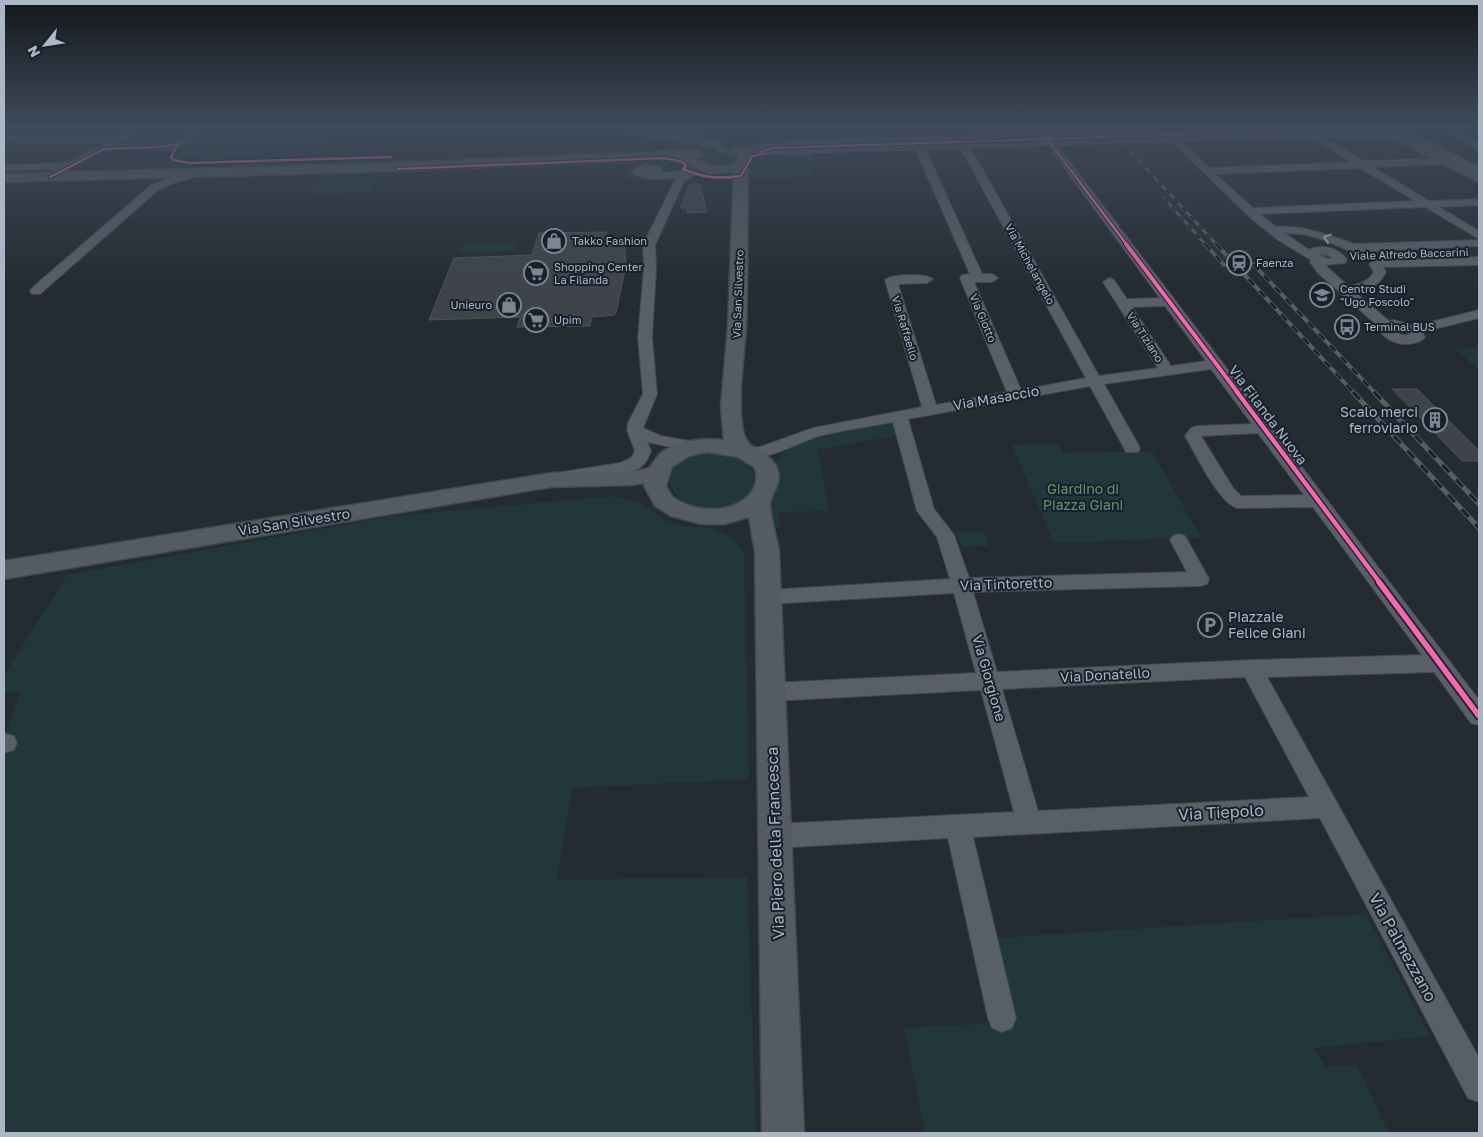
<svg xmlns="http://www.w3.org/2000/svg" width="1483" height="1137" font-family="'Golos Text',sans-serif">
<rect width="100%" height="100%" fill="#242b31"/>
<path fill="#213739" d="M 331,131 L 313,155 L 199,159 L 224,134 Z
M 198,137 L 219,137 L 198,157 L 176,157 Z
M 712,153 L 727,153 L 739,158 L 739,162 C 725,168 715,167 701,162 L 702,156 Z
M 807,153 L 817,161 L 810,162 L 814,177 L 749,178 L 747,173 L 757,156 Z
M 434,158 L 432,162 L 140,168 L 169,159 L 174,163 Z
M 669,158 L 691,166 C 679,181 651,160 634,170 L 633,179 L 626,179 L 626,166 L 545,169 L 546,162 Z
M 379,173 L 369,193 L 307,194 L 321,176 Z
M 519,242 L 517,251 L 460,253 L 464,243 Z
M 1479,347 L 1479,370 L 1455,349 Z
M 897,422 L 899,435 L 818,450 L 829,511 L 779,512 L 780,527 L 769,527 C 769,512 768,471 777,459 C 797,434 866,428 897,422 Z
M 1059,444 L 1063,453 L 1152,451 L 1201,537 L 1054,543 L 1012,445 Z
M 712,452 C 721,454 730,454 738,458 C 759,468 759,491 739,502 C 683,533 628,460 712,452 Z
M 616,496 L 639,502 L 666,520 L 688,527 L 710,528 L 733,538 L 744,554 L 749,779 L 572,788 L 557,880 L 747,877 L 756,1133 L 4,1133 L 4,739 L 21,691 L 4,694 L 4,675 L 67,575 L 392,516 Z
M 984,531 L 989,546 L 961,547 L 957,532 Z
M 1366,914 L 1430,1036 L 1314,1048 L 1326,1067 L 1357,1065 L 1389,1133 L 925,1133 L 904,1028 L 1015,1022 L 997,938 Z"/>
<path fill="#3e444a" stroke="#4b525a" d="M 696,183 L 700,185 L 707,212 L 687,213 L 687,208 L 680,208 L 689,185 Z
M 607,232 L 605,242 L 624,240 L 626,265 L 616,313 L 614,315 L 592,317 L 590,326 L 517,327 L 520,317 L 429,320 L 454,258 L 532,255 L 539,233 Z
M 1392,389 L 1417,389 L 1479,451 L 1479,461 L 1462,461 Z"/>
<g fill="none" stroke-linecap="round" stroke-linejoin="round">
<defs>
<path id="minor" d="M 132,128 L 143,128 L 118,144 L 166,144 L 183,139 L 194,128 L 204,128 L 189,143 L 167,150 L 114,150 L 102,152 L 50,180 L 45,177 L 57,169 L 4,171 L 4,165 L 68,163 L 96,148 L 103,146 L 107,143 L 4,142 L 4,136 L 116,137 Z
M 694,128 L 703,128 L 701,140 L 696,143 L 691,140 Z
M 1035,128 L 1044,128 L 1479,700 L 1479,725 L 1471,723 L 1434,672 L 1267,677 L 1479,1058 L 1479,1102 L 1468,1098 L 1320,818 L 973,837 L 1016,1018 L 1012,1028 L 1002,1032 L 992,1028 L 988,1018 L 948,838 L 775,848 L 766,844 L 763,836 L 766,828 L 775,824 L 1014,812 L 981,690 L 771,701 L 763,698 L 760,692 L 763,686 L 771,683 L 976,673 L 954,593 L 768,604 L 761,602 L 758,597 L 761,592 L 768,590 L 950,579 L 937,537 L 917,511 L 893,422 C 868,427 841,430 816,437 C 792,445 767,462 741,456 L 739,452 L 741,448 L 760,447 L 813,428 L 922,407 L 885,280 C 891,274 927,273 933,279 L 927,283 L 898,284 L 936,405 L 1007,392 L 960,278 L 962,275 L 970,274 L 915,148 L 920,145 L 925,148 L 982,274 L 992,274 L 998,278 L 992,282 L 974,282 L 1021,390 L 1086,378 L 960,147 L 965,144 L 970,147 L 1099,376 L 1158,368 L 1103,282 L 1109,278 L 1113,279 L 1127,299 L 1160,298 ZM 1165,306 L 1206,361 L 1171,366 L 1132,307 ZM 1211,369 L 1252,424 L 1197,426 L 1191,428 L 1185,436 C 1196,454 1218,502 1237,508 L 1313,507 L 1422,655 L 1251,660 L 997,672 L 973,592 L 1200,586 L 1207,584 L 1209,579 L 1185,536 L 1179,534 L 1173,536 L 1170,540 L 1187,572 L 969,578 L 954,535 L 934,509 L 908,419 L 1090,386 L 1124,448 L 1126,452 L 1138,452 L 1140,448 L 1104,384 ZM 1258,433 L 1304,495 L 1241,496 L 1233,488 L 1201,436 ZM 1245,677 L 1309,797 L 1038,811 L 1002,689 Z
M 1391,128 L 1403,128 L 1479,167 L 1479,174 L 1450,160 L 1449,163 L 1446,164 L 1373,167 L 1429,201 L 1479,199 L 1479,205 L 1439,207 L 1479,231 L 1479,239 L 1425,207 L 1260,214 L 1275,226 L 1302,228 L 1329,235 L 1354,244 L 1479,240 L 1479,246 L 1353,252 L 1321,239 L 1302,234 L 1284,233 L 1309,250 C 1322,243 1339,248 1347,260 L 1345,263 L 1325,265 L 1348,286 C 1359,285 1368,282 1374,272 L 1369,264 L 1375,260 L 1479,257 L 1479,265 L 1383,267 L 1386,272 C 1379,285 1370,290 1356,293 L 1389,321 L 1394,320 L 1414,326 L 1479,310 L 1479,318 L 1422,332 L 1425,337 C 1414,350 1382,344 1379,327 L 1318,273 L 1310,262 L 1311,260 L 1278,240 L 1252,219 L 1170,140 L 1175,137 L 1178,138 L 1209,168 L 1351,162 L 1317,141 L 1306,138 L 1284,137 L 1282,135 L 1287,132 L 1306,132 L 1323,137 L 1364,161 L 1447,158 ZM 1360,168 L 1415,201 L 1253,208 L 1215,174 ZM 1318,254 L 1327,255 L 1333,258 L 1328,259 ZM 1395,329 L 1409,333 L 1410,335 L 1402,335 L 1393,330 Z
M 1441,128 L 1453,128 L 1479,143 L 1479,150 Z
M 760,149 L 810,149 L 815,152 L 810,155 L 757,154 L 757,150 Z
M 645,164 L 661,168 L 662,170 L 660,173 L 693,170 L 698,173 L 684,181 L 655,245 L 656,269 L 652,337 L 657,394 L 643,428 L 661,436 L 701,443 L 703,447 L 701,451 L 695,452 L 647,442 L 651,451 C 649,456 647,461 643,465 C 631,477 580,479 562,482 L 556,481 L 554,477 L 556,473 L 620,463 L 631,458 L 635,451 L 627,430 L 628,423 L 643,394 L 638,337 L 644,269 L 643,245 L 676,178 C 662,179 641,182 631,171 Z
M 202,169 L 207,172 L 206,174 L 174,183 L 158,190 L 40,294 L 32,294 L 30,291 L 32,288 L 150,186 L 166,179 Z
M 4,733 L 14,736 L 17,743 L 14,750 L 4,753 Z"/>
<path id="major" d="M 617,128 L 647,128 L 715,140 L 719,141 L 729,150 L 735,147 L 790,143 L 796,147 L 790,151 L 748,154 L 751,157 L 752,162 L 748,166 C 747,220 748,273 746,327 C 744,360 737,397 743,430 C 747,454 771,448 778,471 C 782,483 772,492 770,503 C 769,510 778,543 779,552 L 804,1133 L 762,1133 L 755,552 L 749,517 L 725,524 L 701,524 L 671,516 L 655,506 L 644,486 L 645,483 L 631,485 L 551,487 L 4,579 L 4,561 L 551,473 C 568,472 637,474 648,468 C 653,465 656,457 661,453 C 678,440 703,438 724,440 L 721,407 L 728,325 L 734,172 L 710,174 L 672,159 L 399,171 L 4,182 L 4,174 L 399,163 L 698,150 L 704,154 L 703,157 L 694,158 C 708,165 721,170 736,163 L 740,154 L 730,154 L 729,151 L 723,154 L 711,147 L 623,132 ZM 707,452 L 738,457 L 754,467 C 757,473 757,479 755,485 C 744,515 693,515 672,496 C 670,493 668,489 666,486 L 672,467 L 689,456 Z
M 1284,128 L 1329,128 L 1335,131 L 1382,134 L 1372,128 L 1396,130 L 1479,173 L 1479,182 L 1398,141 L 1288,135 L 1284,134 L 1282,131 Z"/>
</defs>
<use href="#minor" stroke="#42484e" stroke-width="2"/>
<use href="#major" stroke="#41474e" stroke-width="3"/>
<use href="#minor" fill="#585f67" fill-rule="evenodd"/>
<use href="#major" fill="#555b62" fill-rule="evenodd"/>
<defs>
<path id="rail-far2" d="M 1109,128 L 1217,245
M 1164,198 L 1206,245"/>
<path id="rail-far1" d="M 1205,244 L 1224,265
M 1216,244 L 1354,393
M 1253,264 L 1375,393"/>
<path id="rail" d="M 1353,392 L 1479,528
M 1374,392 L 1479,504"/>
</defs>
<use href="#rail-far2" stroke="#565d63" stroke-width="3"/>
<use href="#rail-far1" stroke="#565d63" stroke-width="4"/>
<use href="#rail" stroke="#565d63" stroke-width="5"/>
<use href="#rail-far2" stroke="#17212c" stroke-width="2" stroke-dasharray="6" stroke-linecap="butt"/>
<use href="#rail-far1" stroke="#17212c" stroke-width="2.5" stroke-dasharray="8" stroke-linecap="butt"/>
<use href="#rail" stroke="#17212c" stroke-width="3" stroke-dasharray="10" stroke-linecap="butt"/>
<defs>
<path id="major-bridge" d="M 790,147 L 1288,131"/>
</defs>
<use href="#major-bridge" stroke="#41474e" stroke-width="15" stroke-linecap="butt"/>
<use href="#major-bridge" stroke="#555b62" stroke-width="14"/>
<defs>
<path id="cycleway-far3" d="M 1039,128 L 1127,245
M 178,144 L 171,157 L 173,160 L 190,163 L 391,157
M 760,152 L 773,148 L 1288,131
M 398,169 L 664,158 L 683,162 L 686,166 L 683,169 C 703,178 719,179 741,176 L 752,156 L 769,153
M 50,177 L 104,149 L 159,147 L 178,144"/>
<path id="cycleway-far2" d="M 1126,244 L 1238,393"/>
<path id="cycleway-far1" d="M 1237,392 L 1380,583"/>
<path id="cycleway" d="M 1379,582 L 1479,716"/>
</defs>
<use href="#cycleway-far3" stroke="#17212c" stroke-width="4.5"/>
<use href="#cycleway-far2" stroke="#17212c" stroke-width="6"/>
<use href="#cycleway-far1" stroke="#17212c" stroke-width="7"/>
<use href="#cycleway" stroke="#17212c" stroke-width="9"/>
<use href="#cycleway-far3" stroke="#f766af" stroke-width="2.5"/>
<use href="#cycleway-far2" stroke="#f766af" stroke-width="4"/>
<use href="#cycleway-far1" stroke="#f766af" stroke-width="4.5"/>
<use href="#cycleway" stroke="#f766af" stroke-width="5.5"/>
</g>
<defs><path id="oneway-chevron" d="M-2-3.5L2.5 0L-2 3.5" fill="none" stroke-width="1.6" stroke-linecap="round" stroke-linejoin="round" transform="scale(1.25)"/></defs>
<use stroke="#9faab7" href="#oneway-chevron" transform="translate(1327 238) rotate(-162)"/>
<linearGradient id="sky" x2="0" y2="1"><stop stop-color="#14181b"/><stop offset="0.44" stop-color="#3f4a5a"/><stop offset="1" stop-color="#3f4a5a" stop-opacity="0"/></linearGradient>
<rect width="1483" height="288" fill="url(#sky)"/>
<defs>
<symbol id="shop-ring" viewBox="-11 -11 22 22"><circle r="9.5" fill="#17212c" stroke="#7c8691" stroke-width="1.5"/><path d="M-5-2.5h2.3a2.7 3.5 0 0 1 5.4 0H5L5.5 6h-11ZM-1.5-2.5h3a1.5 2.3 0 0 0-3 0Z" fill="#7c8691"/></symbol>
<symbol id="station-ring" viewBox="-11 -11 22 22"><circle r="9.5" fill="#17212c" stroke="#7c8691" stroke-width="1.5"/><path d="M-3-6H3Q5-6 5-4V2Q5 4 3 4L4.5 6H3L1.5 4h-3L-3 6H-4.5L-3 4Q-5 4-5 2V-4Q-5-6-3-6ZM-3.5-4v3h7v-3ZM-3.5 1v1.5H-2V1ZM2 1v1.5H3.5V1Z" fill="#7c8691"/></symbol>
<symbol id="supermarket-ring" viewBox="-11 -11 22 22"><circle r="9.5" fill="#17212c" stroke="#7c8691" stroke-width="1.5"/><path d="M-6-5.5h2.5l.6 2H6L4.5 2H-2.5L-4.4-4H-6ZM-1.5 3.2a1.3 1.3 0 1 0 .1 0ZM3 3.2a1.3 1.3 0 1 0 .1 0Z" fill="#7c8691"/></symbol>
<symbol id="school-ring" viewBox="-11 -11 22 22"><circle r="9.5" fill="#17212c" stroke="#7c8691" stroke-width="1.5"/><path d="M0-5L7-2L0 1L-7-2ZM-4 1L0 2.5L4 1V4Q0 6-4 4Z" fill="#7c8691"/></symbol>
<symbol id="bus-ring" viewBox="-11 -11 22 22"><circle r="9.5" fill="#17212c" stroke="#7c8691" stroke-width="1.5"/><path d="M-5-6H5V4H4V6H2V4H-2V6H-4V4H-5ZM-3.5-4V0h7V-4ZM-3.5 1.2v1.5H-2V1.2ZM2 1.2v1.5H3.5V1.2Z" fill="#7c8691"/></symbol>
<symbol id="building-ring" viewBox="-11 -11 22 22"><circle r="9.5" fill="#17212c" stroke="#7c8691" stroke-width="1.5"/><path d="M-4-6H4V6H1V3H-1V6H-4ZM-2.5-4.3h1.7v1.8h-1.7ZM.8-4.3h1.7v1.8H.8ZM-2.5-1h1.7V.8h-1.7ZM.8-1h1.7V.8H.8Z" fill="#7c8691"/></symbol>
<symbol id="parking-ring" viewBox="-11 -11 22 22"><circle r="9.5" fill="#17212c" stroke="#7c8691" stroke-width="1.5"/><path d="M-3.5-5.5H1a3.5 3.5 0 0 1 0 7H-1V5.5H-3.5ZM-1-3.4V-.6H.8a1.4 1.4 0 0 0 0-2.8Z" fill="#7c8691"/></symbol>
</defs>
<g fill-rule="evenodd">
<use href="#shop-ring" x="540" y="227" width="28" height="28"/>
<use href="#station-ring" x="1225" y="249" width="28" height="28"/>
<use href="#supermarket-ring" x="522" y="259" width="28" height="28"/>
<use href="#school-ring" x="1308" y="281" width="28" height="28"/>
<use href="#shop-ring" x="495" y="291" width="28" height="28"/>
<use href="#supermarket-ring" x="522" y="306" width="28" height="28"/>
<use href="#bus-ring" x="1333" y="313" width="28" height="28"/>
<use href="#building-ring" x="1421" y="406" width="28" height="28"/>
<use href="#parking-ring" x="1196" y="611" width="28" height="28"/>
</g>
<g text-anchor="middle" stroke-width="4" stroke-linejoin="round" paint-order="stroke">
<g font-size="11" fill="#abb7c5" stroke="#17212c" text-anchor="start">
<text x="572" y="245">Takko Fashion</text>
<text x="1256" y="267">Faenza</text>
<text x="554" y="271">Shopping Center<tspan x="554" dy="13">La Filanda</tspan></text>
<text x="1340" y="293">Centro Studi<tspan x="1340" dy="13">"Ugo Foscolo"</tspan></text>
<text x="492" y="309" text-anchor="end">Unieuro</text>
<text x="554" y="324">Upim</text>
<text x="1364" y="331">Terminal BUS</text>
</g>
<g font-size="11" fill="#abb7c5" stroke="#17212c">
<text transform="translate(1409 254) rotate(-2)" y="4">Viale Alfredo Baccarini</text>
<text transform="translate(1030 264) rotate(61)" y="4">Via Michelangelo</text>
<text transform="translate(738 294) rotate(-88)" y="4">Via San Silvestro</text>
<text transform="translate(983 318) rotate(67)" y="4">Via Giotto</text>
<text transform="translate(905 328) rotate(73)" y="4">Via Raffaello</text>
<text transform="translate(1145 337) rotate(57)" y="4">Via Tiziano</text>
</g>
<g font-size="14" fill="#abb7c5" stroke="#17212c">
<text transform="translate(996 398) rotate(-10)" y="5">Via Masaccio</text>
<text transform="translate(1268 415) rotate(53)" y="5">Via Filanda Nuova</text>
<text transform="translate(294 522) rotate(-9)" y="5">Via San Silvestro</text>
<text transform="translate(1006 584) rotate(-2)" y="5">Via Tintoretto</text>
<text transform="translate(1105 675) rotate(-3)" y="5">Via Donatello</text>
<text transform="translate(989 678) rotate(74)" y="5">Via Giorgione</text>
</g>
<g font-size="14" fill="#abb7c5" stroke="#17212c" text-anchor="end">
<text x="1418" y="417">Scalo merci<tspan x="1418" dy="16">ferroviario</tspan></text>
<text x="1228" y="622" text-anchor="start">Piazzale<tspan x="1228" dy="16">Felice Giani</tspan></text>
</g>
<g font-size="14" fill="#61976a" stroke="#17212c">
<text x="1083" y="494">Giardino di<tspan x="1083" dy="16">Piazza Giani</tspan></text>
</g>
<g font-size="16" fill="#abb7c5" stroke="#17212c">
<text transform="translate(1221 812) rotate(-3)" y="6">Via Tiepolo</text>
<text transform="translate(775 843) rotate(-92)" y="6">Via Piero della Francesca</text>
<text transform="translate(1403 947) rotate(61)" y="6">Via Palmezzano</text>
</g>
</g>
<rect width="1483" height="1137" fill="none" stroke="#abb7c5" stroke-width="10"/>
<g transform="translate(45 45) rotate(240)" stroke="#17212c" stroke-width="4" paint-order="stroke">
<path d="M0-4L9 19L0 12L-9 19Z" fill="#abb7c5"/>
<text y="-8" font-size="14" font-weight="bold" text-anchor="middle" fill="#abb7c5">N</text>
</g>
</svg>
